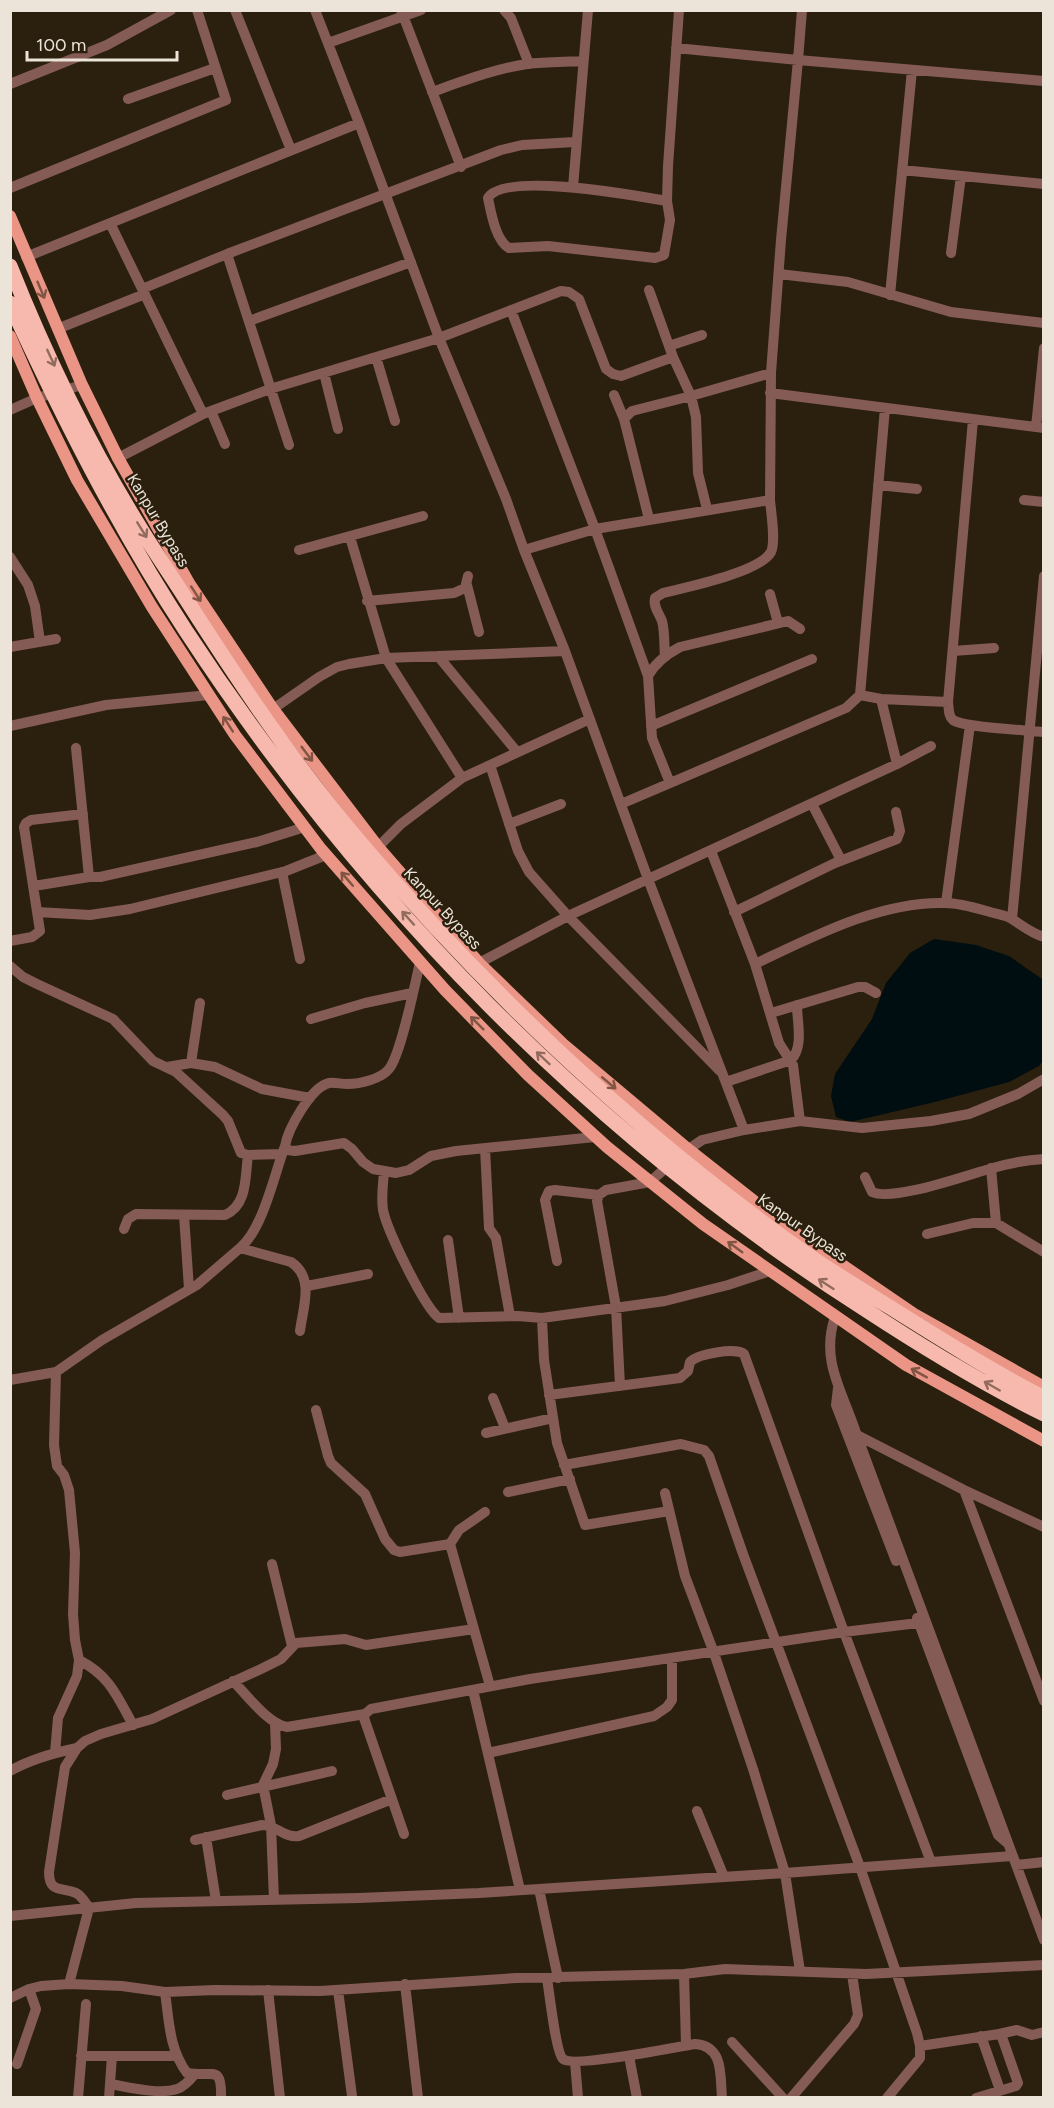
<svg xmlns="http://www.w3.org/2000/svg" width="1054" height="2108" font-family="Figtree,sans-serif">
<rect width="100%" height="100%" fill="#2b200e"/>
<path fill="#000d11" d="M 934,939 L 976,945 L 1009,956 L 1042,979 L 1043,1061 L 1039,1066 L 1009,1082 L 935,1102 L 850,1122 L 836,1117 L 831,1096 L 835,1074 L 872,1019 L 886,983 L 910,953 Z"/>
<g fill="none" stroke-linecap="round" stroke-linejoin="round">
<path stroke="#855c55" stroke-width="10" d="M 235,10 L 291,150
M 315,10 L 359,123 L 439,338 L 506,499 L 524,550 L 565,651 L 648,879 L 744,1130 L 702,1140 L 683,1153
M 401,10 L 461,167
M 504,10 L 511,18 L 529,64
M 802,10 L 798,60 L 1044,81
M 328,43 L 421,10
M 10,84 L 107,45 L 171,10
M 432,92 C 463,81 494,69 527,64 C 545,62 565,62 583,61
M 128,99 L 215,68
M 902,170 L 1044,184
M 573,187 L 588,10
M 10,188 L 226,100 L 197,10
M 667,201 C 637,196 504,171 488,198 C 491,213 496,241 509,248 L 548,246 L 655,258 L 664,255 L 670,220 L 667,201 L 668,166 L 679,10
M 110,223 L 203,414
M 951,253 L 961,176
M 227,254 L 289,445
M 26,257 L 359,123
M 779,274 L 848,282 L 951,312 L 1044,323
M 142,289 L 227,254 L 501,150 L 522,145 L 575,142
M 649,290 L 673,357 L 691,396 L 771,373
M 890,295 L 912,70
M 511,310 L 595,529 L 648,676 L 652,738 L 670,783
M 249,321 L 411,262
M 57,329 L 145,294
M 669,346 L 702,335
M 376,357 L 395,421
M 324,373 L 338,429
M 770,393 L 1044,428
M 614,395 L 624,419
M 10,410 L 37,398 L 82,385
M 211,411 L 225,444
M 973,420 L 948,702 C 949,708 948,716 953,720 C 965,728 1026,730 1044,732
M 1036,427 L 1044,348
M 118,458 L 203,414 L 270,389 L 439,338 L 561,291 L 569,292 L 579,299 L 606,369 L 613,374 L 621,376 L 673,357
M 878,485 L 917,489
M 1024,500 L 1044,502
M 649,519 L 624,419 L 632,411 L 691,396 L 696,417 L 698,473 L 707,509
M 350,537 L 386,658 L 462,778
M 299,550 L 423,516
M 524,550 L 595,529 L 770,500 L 771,373 L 781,240 L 798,60 L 676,48
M 10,557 L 28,585 L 35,606 L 40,642
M 467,585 L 479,632
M 770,594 L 778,623
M 367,601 L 454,593 L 465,588 L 468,576
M 10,647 L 56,639
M 953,651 L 994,648
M 438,656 L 517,752
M 665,657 C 664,645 665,632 662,621 C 659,613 653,607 655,598 L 663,593 C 687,587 760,572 771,552 C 776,542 771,512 770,500
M 648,676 C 655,663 667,654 680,647 L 788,621 L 800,629
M 881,699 L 860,695 L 885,408
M 273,709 L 319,677 L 337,667 L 349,664 L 386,658 L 565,651
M 10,726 L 106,705 L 209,695
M 651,726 L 812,659
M 76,748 L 89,877 L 100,877 L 257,842 L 305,827
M 897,764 L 931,746
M 490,765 L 518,851 L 529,872 L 568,916 L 720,1071
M 621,804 L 846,708 L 860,695
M 812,804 L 841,860
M 509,824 L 561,804
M 378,847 L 401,824 L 462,778 L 590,719
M 711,851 L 755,964 L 779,1043 L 793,1065 L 800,1121 L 744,1130
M 282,872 L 300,959
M 34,886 L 89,877
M 946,903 L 970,725
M 37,912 L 90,915 L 130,909 L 286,871 L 326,855
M 734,912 L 835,863 L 897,839 L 900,831 L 896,812
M 1012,919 L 1044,576
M 10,941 L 32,937 L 40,931 L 24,827 L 26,823 L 31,820 L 83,814
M 420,962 C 415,984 401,1054 389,1069 C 381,1079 360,1084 347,1084 C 341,1084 334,1082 329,1083 C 311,1087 288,1129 285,1146 L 288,1150 L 295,1151 L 344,1143 L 352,1149 L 363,1162 L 373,1169 L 396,1173 L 409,1170 L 431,1156 L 456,1151 L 595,1137
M 479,963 L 568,916 L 897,764 L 881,699 L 948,702
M 755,964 C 812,937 880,901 945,903 C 960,903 976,908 990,912 C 997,914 1006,915 1012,919 C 1023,926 1031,933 1044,937
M 10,966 L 23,977 L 37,984 L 113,1019 L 153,1061 L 176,1072 L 223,1115 L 228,1121 L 241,1153 L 248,1155 L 282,1154
M 771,1013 L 858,987 L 865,987 L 876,993
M 311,1019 L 365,1003 L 412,993
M 191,1063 L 200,1003
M 167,1067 L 191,1063 L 215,1067 L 262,1089 L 310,1098
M 726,1082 L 791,1060 C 804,1047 797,1022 797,1005
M 800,1121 L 862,1128 L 931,1121 L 969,1114 L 1018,1094 L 1044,1079
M 485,1148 L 489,1228 L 496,1238 L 510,1316
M 991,1168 L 996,1223 L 1044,1252
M 384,1172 C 383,1185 381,1197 383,1210 C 387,1230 424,1307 439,1318 L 518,1316 L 542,1318 L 665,1301 L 728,1285 L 770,1271
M 865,1177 L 872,1192 C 894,1202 969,1174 993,1168 C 1010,1163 1027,1160 1044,1159
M 184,1215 L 189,1289
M 124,1229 L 128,1219 L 136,1214 L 225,1215 C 248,1205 245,1176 248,1155
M 927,1234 L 973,1223 L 996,1223
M 448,1240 L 459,1318
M 240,1248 L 291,1262 C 315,1278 303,1307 300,1331
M 557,1261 L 545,1200 L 549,1191 L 555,1190 L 599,1195
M 307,1286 L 368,1274
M 835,1317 C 820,1361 843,1392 856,1433 L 1044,1940
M 542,1318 L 544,1360 L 557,1443 L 585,1525 L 669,1511
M 10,1380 L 56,1372 L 102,1340 L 197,1285 L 240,1248 C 263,1229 274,1175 285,1146
M 620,1386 L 616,1307 L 597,1201 L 599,1195 L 606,1190 L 650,1182 L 671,1163
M 838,1388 L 836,1405 L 896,1561
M 549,1395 L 680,1378 L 688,1371 L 690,1362 C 698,1354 736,1347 744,1354 L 844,1632 L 931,1862
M 493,1398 L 505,1428
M 316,1410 L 328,1456 L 331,1463 L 365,1494 L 385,1539 L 394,1550 L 400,1552 L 450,1544
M 486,1433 L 553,1418
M 853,1433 L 964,1490 L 1044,1527
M 564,1465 L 681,1444 L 704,1450 L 709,1456 L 743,1554 L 860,1867 L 917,2033 L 920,2046 L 920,2058 L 887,2098
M 964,1490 L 1044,1701
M 508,1492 L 570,1479
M 665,1493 L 685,1576 L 714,1653 L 753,1769 L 785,1873 L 800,1971
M 485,1512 L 459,1530 L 450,1544 L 490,1686
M 272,1564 L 292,1646
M 917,1618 L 998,1835 L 1006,1842
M 79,1660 C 110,1676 117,1696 133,1725
M 233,1681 C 246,1694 268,1724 287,1727 L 365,1714
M 473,1690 L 520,1890
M 55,1753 L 58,1718 L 77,1676 L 79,1660 L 75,1640 L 73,1614 L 75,1553 L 69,1490 L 64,1475 L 57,1466 L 54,1445 L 56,1372
M 488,1753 L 654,1716 L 667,1707 L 672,1700 L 672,1659
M 10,1771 C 31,1759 53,1753 77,1748
M 227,1795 L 332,1771
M 697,1811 L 724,1877
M 404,1834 L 364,1718 L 365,1714 L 371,1709 L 530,1679 L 844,1632 L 926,1622
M 206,1837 L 216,1901
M 195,1840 L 262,1825 C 276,1825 284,1838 299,1836 L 392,1799
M 1016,1865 L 1044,1862
M 539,1889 L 558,1978
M 274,1900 L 271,1825 L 263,1785 L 273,1764 L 276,1749 L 275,1723
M 10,1916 L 136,1903 L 359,1898 L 479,1893 L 785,1873 L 1012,1856
M 684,1974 L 686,2045
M 547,1978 C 549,1991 556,2053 563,2059 C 573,2068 676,2047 695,2044 C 724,2046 720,2075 722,2098
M 69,1984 L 89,1908 C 85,1902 82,1896 76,1893 C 61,1887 49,1893 49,1872 L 65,1767 L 77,1748 L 85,1741 L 101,1734 L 152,1719 L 261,1669 L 281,1659 L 296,1643 L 345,1639 L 366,1645 L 474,1629
M 405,1984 L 418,2098
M 268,1990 L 280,2098
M 338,1990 L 352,2096
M 165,1992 C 169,2020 169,2049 187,2073 C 212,2078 222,2063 221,2098
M 10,1998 L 29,1989 L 41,1986 L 69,1984 L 122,1986 L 165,1992 L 215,1990 L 320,1991 L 516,1978 L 684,1974 L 725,1969 L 866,1974 L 1044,1965
M 999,2034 L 1017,2030 L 1032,2035 L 1044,2032
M 981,2036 L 1000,2090
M 732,2042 L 783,2098
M 920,2046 L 999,2034 L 1002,2037 L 1018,2083 L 1016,2086 L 976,2098
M 81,2056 L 177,2056
M 629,2056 L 637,2098
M 575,2062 L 578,2098
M 17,2064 L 36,2009 L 29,1989
M 110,2084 C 128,2087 159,2095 177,2089 C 184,2087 190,2080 195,2074
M 78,2098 L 86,2004
M 109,2098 L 112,2056
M 791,2098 L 854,2024 L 858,2015 L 852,1974"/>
<path stroke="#ea9586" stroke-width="12" d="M 10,216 L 82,385 L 118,458 L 189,583 L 273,709 L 378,847 L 479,963 L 563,1044 L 688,1149 L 791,1230 L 914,1314 L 1044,1387
M 10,336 L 37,398 L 77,480 L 152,607 L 235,735 L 321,849 L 445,990 L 528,1075 L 607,1147 L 703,1224 L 906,1365 L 1044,1441"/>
<path stroke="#f7b9ae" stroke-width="15" d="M 10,266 C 45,354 89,445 139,526 C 154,551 171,575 186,599 C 239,682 295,766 359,841 C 493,999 645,1141 815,1260 C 839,1276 864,1291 888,1306 C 939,1338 990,1370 1044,1398
M 10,303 C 62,416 118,527 186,631 C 362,900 593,1135 863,1308 C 921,1346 981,1383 1044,1414"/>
</g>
<defs><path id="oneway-shaft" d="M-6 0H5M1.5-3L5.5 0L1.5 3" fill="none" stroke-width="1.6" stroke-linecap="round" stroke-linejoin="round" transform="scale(1.5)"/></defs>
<g stroke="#815544">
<use href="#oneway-shaft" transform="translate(41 290) rotate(67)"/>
<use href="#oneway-shaft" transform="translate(196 594) rotate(57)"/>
<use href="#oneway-shaft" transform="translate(228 724) rotate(-123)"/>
<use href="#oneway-shaft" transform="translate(307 754) rotate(53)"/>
<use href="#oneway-shaft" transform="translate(347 879) rotate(-131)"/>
<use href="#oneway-shaft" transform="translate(477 1023) rotate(-135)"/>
<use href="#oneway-shaft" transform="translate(609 1083) rotate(40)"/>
<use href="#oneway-shaft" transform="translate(735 1247) rotate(-144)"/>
<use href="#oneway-shaft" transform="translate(919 1373) rotate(-151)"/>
</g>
<g stroke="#916c5e">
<use href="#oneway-shaft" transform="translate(51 358) rotate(65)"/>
<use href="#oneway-shaft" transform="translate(142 530) rotate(58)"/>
<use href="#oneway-shaft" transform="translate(408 918) rotate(-132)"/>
<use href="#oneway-shaft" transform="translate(543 1058) rotate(-137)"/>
<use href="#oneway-shaft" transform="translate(826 1284) rotate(-147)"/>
<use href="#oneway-shaft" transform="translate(992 1386) rotate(-150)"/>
</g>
<g text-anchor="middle" stroke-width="5" stroke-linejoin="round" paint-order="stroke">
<g font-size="16" fill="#ece4d9" stroke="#2b200e">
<text transform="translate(159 520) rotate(59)" y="6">Kanpur Bypass</text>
<text transform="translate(443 908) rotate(47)" y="6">Kanpur Bypass</text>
<text transform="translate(803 1227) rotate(35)" y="6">Kanpur Bypass</text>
</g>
</g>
<rect width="1054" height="2108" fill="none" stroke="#ece4d9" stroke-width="24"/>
<path d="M27 51v9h150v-9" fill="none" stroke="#ece4d9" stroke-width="3"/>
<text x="36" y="51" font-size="18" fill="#ece4d9" stroke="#2b200e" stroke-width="4.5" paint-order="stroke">100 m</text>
</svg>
